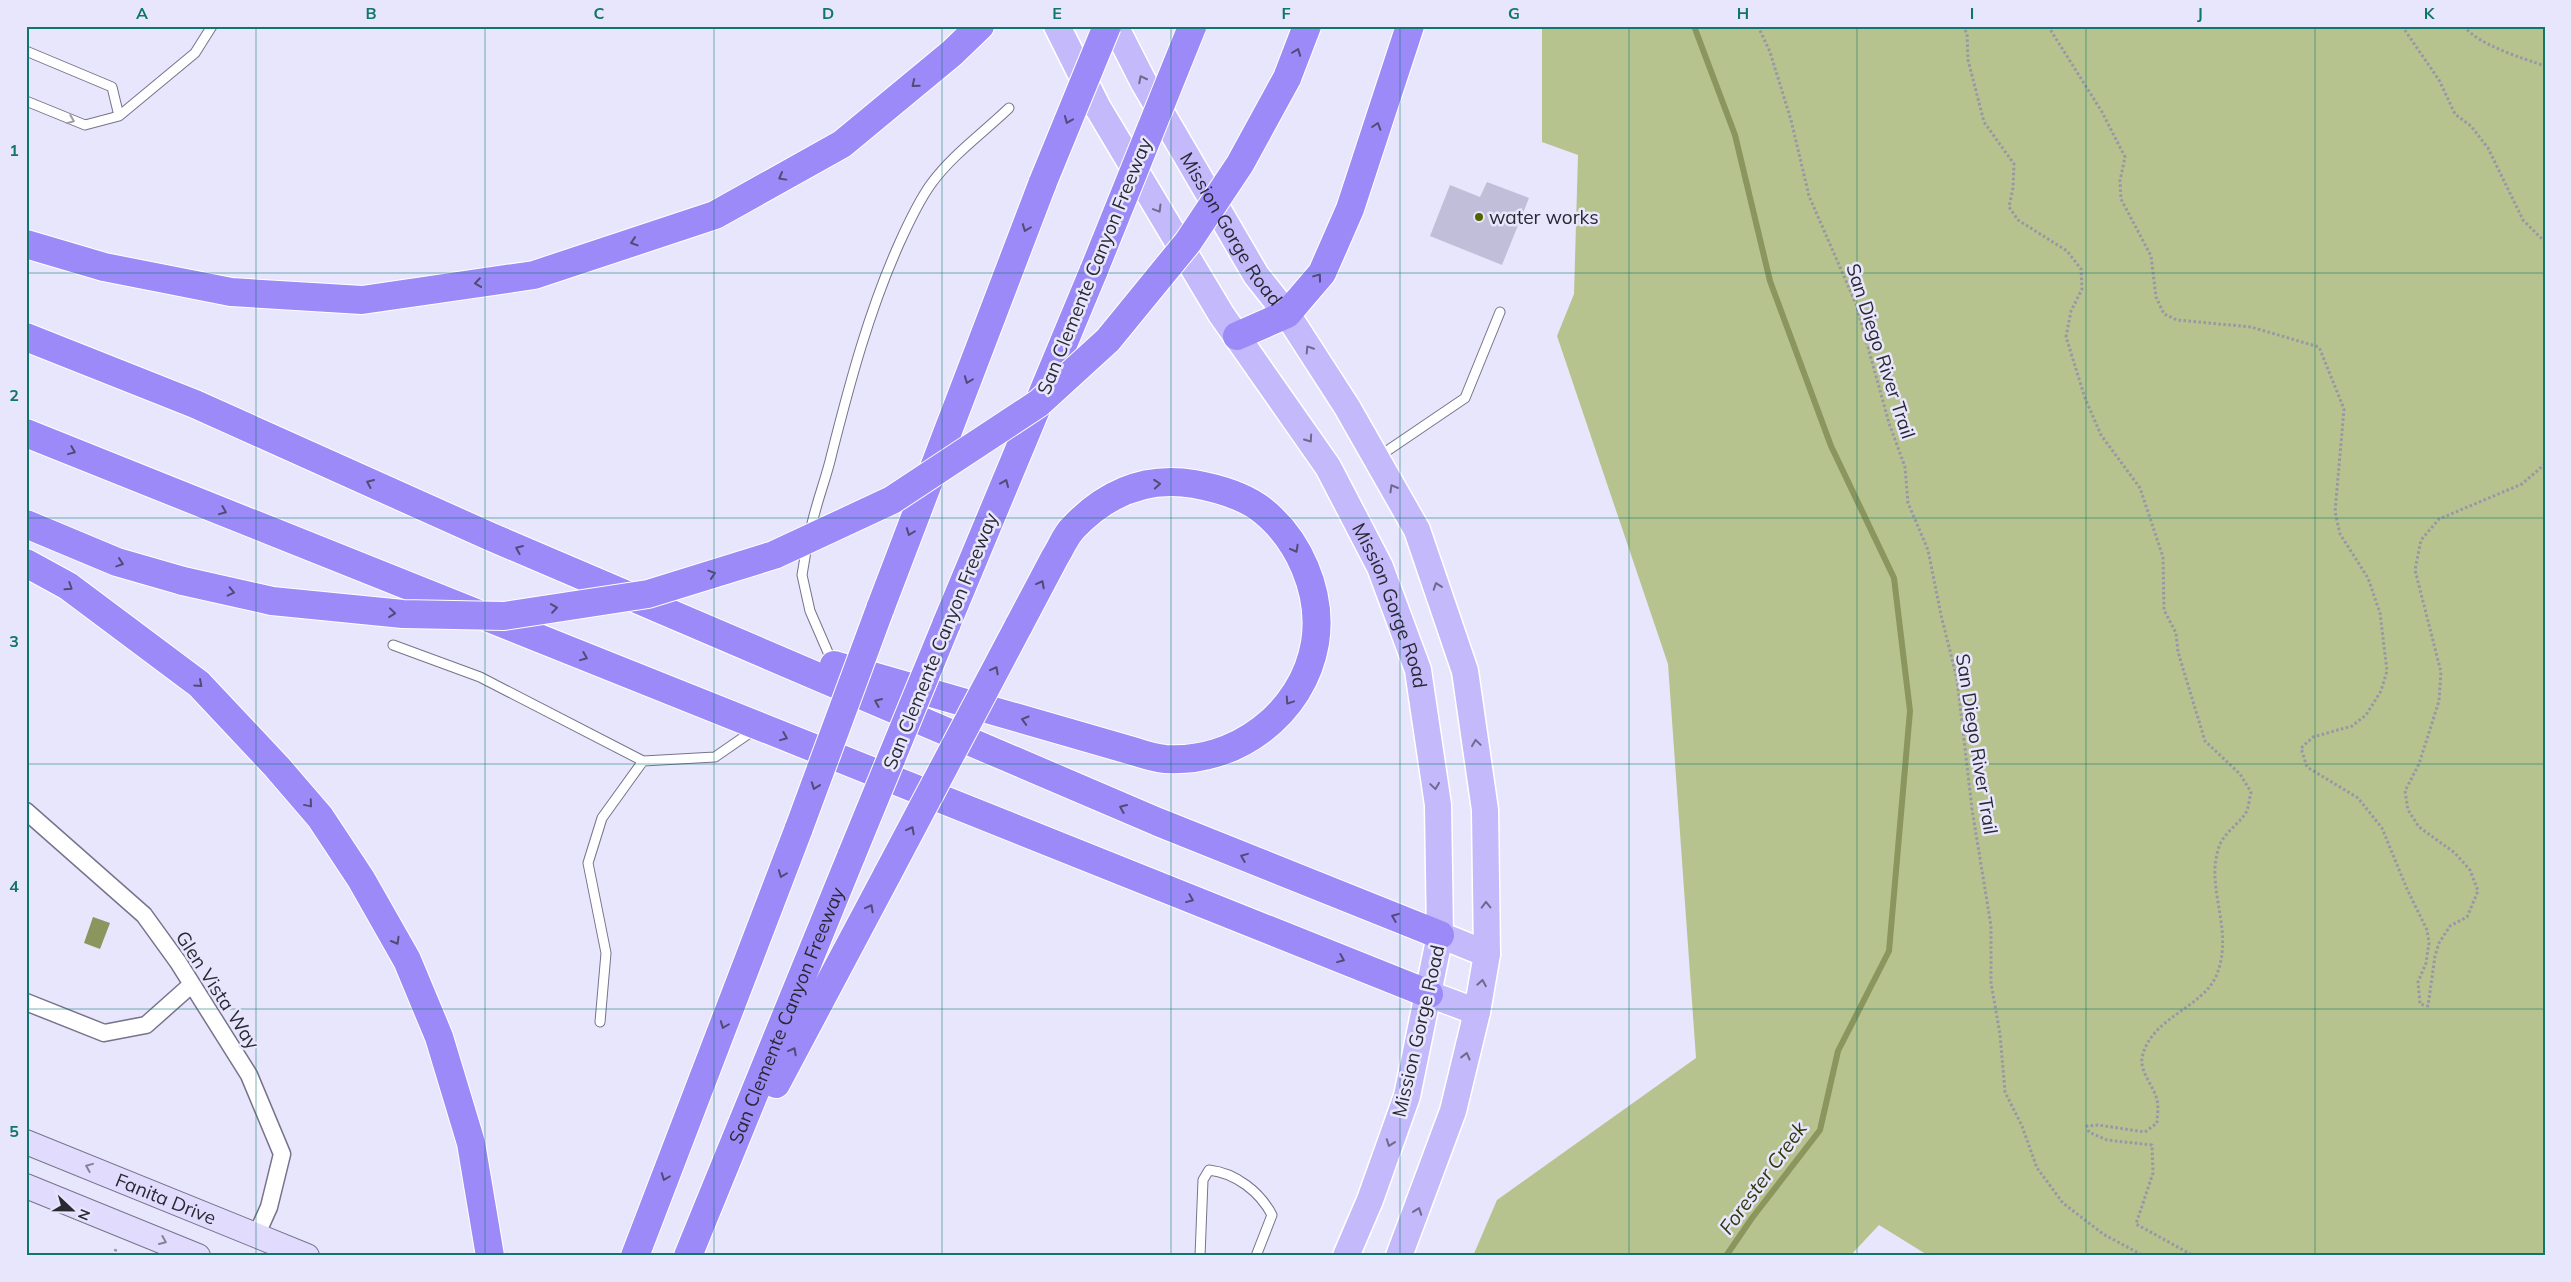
<svg xmlns="http://www.w3.org/2000/svg" width="2571" height="1282" font-family="Mulish,sans-serif">
<rect width="100%" height="100%" fill="#e8e6fc"/>
<path fill="#b7c38e" d="M 1542,26 L 2545,26 L 2545,1256 L 1929,1256 L 1879,1225 L 1850,1256 L 1473,1256 L 1497,1200 L 1696,1058 L 1668,664 L 1557,336 L 1574,294 L 1578,155 L 1542,142 Z"/>
<path fill="#8a965d" d="M 93,917 L 110,923 L 100,949 L 84,943 Z"/>
<g fill="none" stroke-linecap="round" stroke-linejoin="round">
<path stroke="#8a965d" stroke-width="6" d="M 1694,26 L 1735,135 L 1770,281 L 1831,446 L 1894,578 L 1910,711 L 1889,951 L 1838,1051 L 1820,1130 L 1752,1218 L 1726,1256"/>
</g>
<path fill="#c0bed8" d="M 1487,182 L 1529,198 L 1502,265 L 1430,236 L 1450,185 L 1480,197 Z"/>
<g fill="none" stroke-linecap="round" stroke-linejoin="round">
<defs>
<path id="service" d="M 26,51 L 112,87 L 119,116 L 85,125 L 26,101
M 119,116 L 195,53 L 212,26
M 1378,457 L 1465,398 L 1500,312
M 810,533 C 815,505 826,480 832,453 C 850,382 869,311 899,244 C 908,224 918,202 931,184 C 952,155 983,133 1009,108
M 807,545 L 802,575 L 810,611 L 833,664
M 393,645 L 480,677 L 643,761 L 715,757 L 754,730
M 600,1022 L 606,953 L 588,863 L 602,818 L 643,761
M 1200,1256 L 1203,1180 L 1209,1170 C 1236,1173 1260,1192 1272,1215 L 1256,1256"/>
<path id="minor" d="M 26,811 L 144,915 L 178,962 L 249,1075 L 282,1154 L 269,1207 L 256,1236
M 26,1002 L 104,1033 L 146,1025 L 191,985"/>
<g id="secondary">
<path id="s1" d="M 26,1142 L 307,1256"/>
<path d="M 26,1186 L 198,1256"/>
</g>
<g id="primary">
<path id="s2" d="M 1057,26 L 1098,108 L 1221,314 L 1328,467 L 1380,567 L 1418,670 L 1438,805 L 1440,935 L 1407,1096 L 1370,1200 L 1346,1256"/>
<path id="s3" d="M 1115,26 L 1144,83 L 1256,275 L 1287,314 L 1347,407 L 1417,530 L 1465,671 L 1485,810 L 1487,954 L 1477,1012 L 1453,1111 L 1399,1256"/>
<path d="M 1440,935 L 1487,954"/>
<path d="M 1429,994 L 1477,1012"/>
</g>
<g id="motorway">
<path d="M 1287,78 L 1307,26"/>
<path d="M 26,244 L 104,267 L 231,292 L 362,300 L 534,275 L 715,215 L 842,144 L 952,53 L 980,26"/>
<path d="M 1237,336 L 1287,314 L 1322,273 L 1350,209 L 1410,26"/>
<path d="M 26,337 L 195,404 L 489,536 L 1158,822 L 1440,935"/>
<path d="M 26,433 L 1429,994"/>
<path d="M 26,524 L 117,562 L 183,581"/>
<path d="M 26,563 L 68,586 L 199,684 L 277,767 L 320,817 L 361,879 L 407,960 L 439,1037 L 471,1143 L 490,1256"/>
<path d="M 880,609 L 1043,182"/>
<path d="M 946,625 L 1094,270"/>
<path d="M 834,665 L 1136,752 C 1145,755 1155,758 1165,759 C 1235,764 1303,714 1315,643 C 1323,593 1299,537 1258,507 C 1239,494 1216,488 1194,484 C 1146,476 1106,493 1073,528 C 1065,536 1061,548 1055,557 C 1043,580 1030,604 1018,627"/>
<path d="M 776,1084 L 888,873"/>
<path d="M 635,1256 L 799,828"/>
<path id="s4" d="M 688,1256 L 852,854"/>
</g>
</defs>
<use href="#service" stroke="#76738c" stroke-width="11"/>
<use href="#minor" stroke="#76738c" stroke-width="19"/>
<use href="#secondary" stroke="#76738c" stroke-width="26"/>
<use href="#primary" stroke="#fff" stroke-width="29"/>
<use href="#motorway" stroke="#fff" stroke-width="30"/>
<path stroke="#9896a7" stroke-width="3" stroke-dasharray="2.5 2.5" stroke-linecap="butt" d="M 1758,26 L 1770,52 L 1791,120 L 1809,196 L 1856,304 L 1889,423 L 1905,467 L 1908,503 L 1928,550 L 1941,615 L 1957,679 L 1972,809 L 1991,926 L 1991,983 L 2000,1034 L 2005,1092 L 2022,1126 L 2037,1168 L 2063,1203 L 2103,1234 L 2144,1256
M 1962,26 L 1967,33 L 1968,60 L 1984,122 L 2014,164 L 2013,188 L 2009,207 L 2018,220 L 2067,251 L 2081,269 L 2082,289 L 2071,311 L 2066,337 L 2085,398 L 2101,435 L 2140,488 L 2163,557 L 2164,610 L 2176,633 L 2178,652 L 2205,741 L 2240,774 L 2251,792 C 2249,799 2249,809 2245,814 C 2236,827 2222,834 2218,850 C 2206,890 2234,930 2217,974 C 2204,1008 2150,1017 2142,1058 C 2140,1073 2154,1086 2157,1100 C 2159,1107 2157,1116 2157,1123 L 2145,1132 L 2098,1125 L 2087,1126 L 2089,1132 L 2107,1140 L 2152,1145 L 2153,1173 L 2136,1224 L 2194,1256
M 2048,26 L 2102,112 L 2125,157 L 2120,181 L 2121,199 L 2151,256 L 2156,297 L 2164,314 L 2177,320 L 2251,327 L 2319,347 L 2344,409 L 2335,512 L 2340,534 L 2368,578 L 2380,613 L 2387,671 L 2381,691 L 2366,715 L 2352,726 L 2313,737 L 2301,748 L 2307,767 L 2358,798 L 2382,828 L 2407,889 L 2427,930 L 2429,943 L 2426,963 L 2418,982 L 2420,1004 L 2428,1006 L 2435,956 L 2439,943 L 2450,926 L 2467,917 L 2478,891 L 2470,870 L 2455,853 L 2419,827 L 2408,810 L 2405,791 L 2419,764 L 2439,701 L 2441,672 L 2415,570 L 2421,540 L 2439,519 L 2522,484 L 2545,464
M 2402,26 L 2439,80 L 2455,114 L 2471,126 L 2488,148 L 2523,220 L 2545,242
M 2464,26 C 2478,45 2522,58 2545,66
M 113,1256 L 117,1247"/>
<use href="#service" stroke="#fff" stroke-width="9"/>
<use href="#minor" stroke="#fff" stroke-width="16"/>
<use href="#secondary" stroke="#e1dcfd" stroke-width="24"/>
<use href="#primary" stroke="#c4b9fb" stroke-width="26"/>
<use href="#motorway" stroke="#9c8af8" stroke-width="28"/>
<defs>
<path id="motorway-bridge" d="M 1043,182 L 1107,26
M 1094,270 L 1192,27
M 183,581 L 272,601 L 403,614 L 504,616 L 648,594 L 774,555 L 892,500 L 1039,403 L 1108,340 L 1188,242 L 1240,164 L 1287,78
M 799,828 L 880,609
M 852,854 L 946,625
M 888,873 L 1018,627"/>
</defs>
<use href="#motorway-bridge" stroke="#fff" stroke-width="30" stroke-linecap="butt"/>
<use href="#motorway-bridge" stroke="#9c8af8" stroke-width="28"/>
</g>
<defs><path id="oneway-chevron" d="M-2-3.5L2.5 0L-2 3.5" fill="none" stroke-width="1.6" stroke-linecap="round" stroke-linejoin="round" transform="scale(1.25)"/></defs>
<g stroke="#524b78">
<use href="#oneway-chevron" transform="translate(1297 52) rotate(-69)"/>
<use href="#oneway-chevron" transform="translate(915 84) rotate(141)"/>
<use href="#oneway-chevron" transform="translate(1068 120) rotate(112)"/>
<use href="#oneway-chevron" transform="translate(1377 126) rotate(-72)"/>
<use href="#oneway-chevron" transform="translate(782 177) rotate(151)"/>
<use href="#oneway-chevron" transform="translate(1026 228) rotate(111)"/>
<use href="#oneway-chevron" transform="translate(634 242) rotate(162)"/>
<use href="#oneway-chevron" transform="translate(1318 277) rotate(-53)"/>
<use href="#oneway-chevron" transform="translate(478 283) rotate(172)"/>
<use href="#oneway-chevron" transform="translate(968 380) rotate(111)"/>
<use href="#oneway-chevron" transform="translate(72 451) rotate(22)"/>
<use href="#oneway-chevron" transform="translate(370 483) rotate(-156)"/>
<use href="#oneway-chevron" transform="translate(1005 483) rotate(-67)"/>
<use href="#oneway-chevron" transform="translate(1157 484) rotate(-5)"/>
<use href="#oneway-chevron" transform="translate(223 511) rotate(22)"/>
<use href="#oneway-chevron" transform="translate(910 532) rotate(111)"/>
<use href="#oneway-chevron" transform="translate(519 549) rotate(-157)"/>
<use href="#oneway-chevron" transform="translate(1295 549) rotate(61)"/>
<use href="#oneway-chevron" transform="translate(120 563) rotate(18)"/>
<use href="#oneway-chevron" transform="translate(712 574) rotate(-18)"/>
<use href="#oneway-chevron" transform="translate(1041 584) rotate(-62)"/>
<use href="#oneway-chevron" transform="translate(69 587) rotate(33)"/>
<use href="#oneway-chevron" transform="translate(231 592) rotate(13)"/>
<use href="#oneway-chevron" transform="translate(554 608) rotate(-8)"/>
<use href="#oneway-chevron" transform="translate(392 613) rotate(6)"/>
<use href="#oneway-chevron" transform="translate(584 657) rotate(22)"/>
<use href="#oneway-chevron" transform="translate(995 670) rotate(-62)"/>
<use href="#oneway-chevron" transform="translate(199 684) rotate(42)"/>
<use href="#oneway-chevron" transform="translate(1289 701) rotate(124)"/>
<use href="#oneway-chevron" transform="translate(878 702) rotate(-157)"/>
<use href="#oneway-chevron" transform="translate(1025 720) rotate(-164)"/>
<use href="#oneway-chevron" transform="translate(784 737) rotate(22)"/>
<use href="#oneway-chevron" transform="translate(815 786) rotate(110)"/>
<use href="#oneway-chevron" transform="translate(309 804) rotate(50)"/>
<use href="#oneway-chevron" transform="translate(1123 808) rotate(-157)"/>
<use href="#oneway-chevron" transform="translate(911 830) rotate(-62)"/>
<use href="#oneway-chevron" transform="translate(1244 857) rotate(-158)"/>
<use href="#oneway-chevron" transform="translate(782 874) rotate(111)"/>
<use href="#oneway-chevron" transform="translate(1190 899) rotate(22)"/>
<use href="#oneway-chevron" transform="translate(870 908) rotate(-62)"/>
<use href="#oneway-chevron" transform="translate(1395 917) rotate(-158)"/>
<use href="#oneway-chevron" transform="translate(396 941) rotate(60)"/>
<use href="#oneway-chevron" transform="translate(1341 959) rotate(22)"/>
<use href="#oneway-chevron" transform="translate(724 1025) rotate(111)"/>
<use href="#oneway-chevron" transform="translate(793 1051) rotate(-62)"/>
<use href="#oneway-chevron" transform="translate(665 1177) rotate(111)"/>
</g>
<g stroke="#6f6a8d">
<use href="#oneway-chevron" transform="translate(1142 79) rotate(-117)"/>
<use href="#oneway-chevron" transform="translate(1158 209) rotate(59)"/>
<use href="#oneway-chevron" transform="translate(1309 349) rotate(-123)"/>
<use href="#oneway-chevron" transform="translate(1309 439) rotate(55)"/>
<use href="#oneway-chevron" transform="translate(1393 488) rotate(-120)"/>
<use href="#oneway-chevron" transform="translate(1437 586) rotate(-109)"/>
<use href="#oneway-chevron" transform="translate(1476 743) rotate(-98)"/>
<use href="#oneway-chevron" transform="translate(1435 786) rotate(82)"/>
<use href="#oneway-chevron" transform="translate(1486 905) rotate(-91)"/>
<use href="#oneway-chevron" transform="translate(1482 983) rotate(-80)"/>
<use href="#oneway-chevron" transform="translate(1466 1056) rotate(-76)"/>
<use href="#oneway-chevron" transform="translate(1390 1143) rotate(110)"/>
<use href="#oneway-chevron" transform="translate(1418 1211) rotate(-70)"/>
</g>
<use stroke="#9f9fa3" href="#oneway-chevron" transform="translate(71 120) rotate(22)"/>
<g stroke="#868298">
<use href="#oneway-chevron" transform="translate(89 1167) rotate(-158)"/>
<use href="#oneway-chevron" transform="translate(163 1241) rotate(23)"/>
</g>
<path fill="none" stroke="#0f766e" stroke-width="1" stroke-opacity="0.55" d="M 256,26 L 256,1256M 485,26 L 485,1256M 714,26 L 714,1256M 942,26 L 942,1256M 1171,26 L 1171,1256M 1400,26 L 1400,1256M 1629,26 L 1629,1256M 1857,26 L 1857,1256M 2086,26 L 2086,1256M 2315,26 L 2315,1256M 26,273 L 2545,273M 26,518 L 2545,518M 26,764 L 2545,764M 26,1009 L 2545,1009"/>
<circle fill="#556202" stroke="#e8e6fc" stroke-width="2" cx="1479" cy="217" r="5"/>
<g text-anchor="middle" stroke-width="5" stroke-linejoin="round" paint-order="stroke">
<g font-size="19" fill="#2a2933" stroke="#e8e6fc" text-anchor="start">
<text x="1489" y="224">water works</text>
</g>
<g font-size="19" fill="#2a2933" stroke="#e8e6fc">
<text dy="7" stroke="none"><textPath href="#s3" startOffset="234">Mission Gorge Road</textPath></text>
<text transform="translate(1094 266) rotate(-68)" y="7">San Clemente Canyon Freeway</text>
<text transform="translate(1881 351) rotate(72)" y="7">San Diego River Trail</text>
<text dy="7" stroke="none"><textPath href="#s2" startOffset="671">Mission Gorge Road</textPath></text>
<text transform="translate(940 641) rotate(-68)" y="7">San Clemente Canyon Freeway</text>
<text transform="translate(1977 744) rotate(81)" y="7">San Diego River Trail</text>
<text transform="translate(218 990) rotate(57)" y="7">Glen Vista Way</text>
<text dy="7" stroke="none"><textPath href="#s4" startOffset="260">San Clemente Canyon Freeway</textPath></text>
<text transform="translate(1418 1031) rotate(-77)" y="7">Mission Gorge Road</text>
<text dy="7" stroke="none"><textPath href="#s1" startOffset="151">Fanita Drive</textPath></text>
</g>
<g font-size="20" font-style="italic" fill="#31380b" stroke="#e8e6fc">
<text transform="translate(1763 1178) rotate(-54)" y="7">Forester Creek</text>
</g>
</g>
<rect width="2571" height="1282" fill="none" stroke="#e8e6fc" stroke-width="55"/>
<g transform="translate(72 1210) rotate(112)" stroke="#e8e6fc" stroke-width="4" paint-order="stroke">
<path d="M0-4L9 19L0 12L-9 19Z" fill="#2a2933"/>
<text y="-8" font-size="14" font-weight="bold" text-anchor="middle" fill="#2a2933">N</text>
</g>
<rect x="28" y="28" width="2516" height="1226" fill="none" stroke="#0f766e" stroke-width="2"/>
<g font-size="16" text-anchor="middle" font-weight="bold" fill="#0f766e">
<text x="142" y="19">A</text>
<text x="371" y="19">B</text>
<text x="599" y="19">C</text>
<text x="828" y="19">D</text>
<text x="1057" y="19">E</text>
<text x="1286" y="19">F</text>
<text x="1514" y="19">G</text>
<text x="1743" y="19">H</text>
<text x="1972" y="19">I</text>
<text x="2200" y="19">J</text>
<text x="2429" y="19">K</text>
<text x="14" y="156">1</text>
<text x="14" y="401">2</text>
<text x="14" y="647">3</text>
<text x="14" y="892">4</text>
<text x="14" y="1137">5</text>
</g>
</svg>
